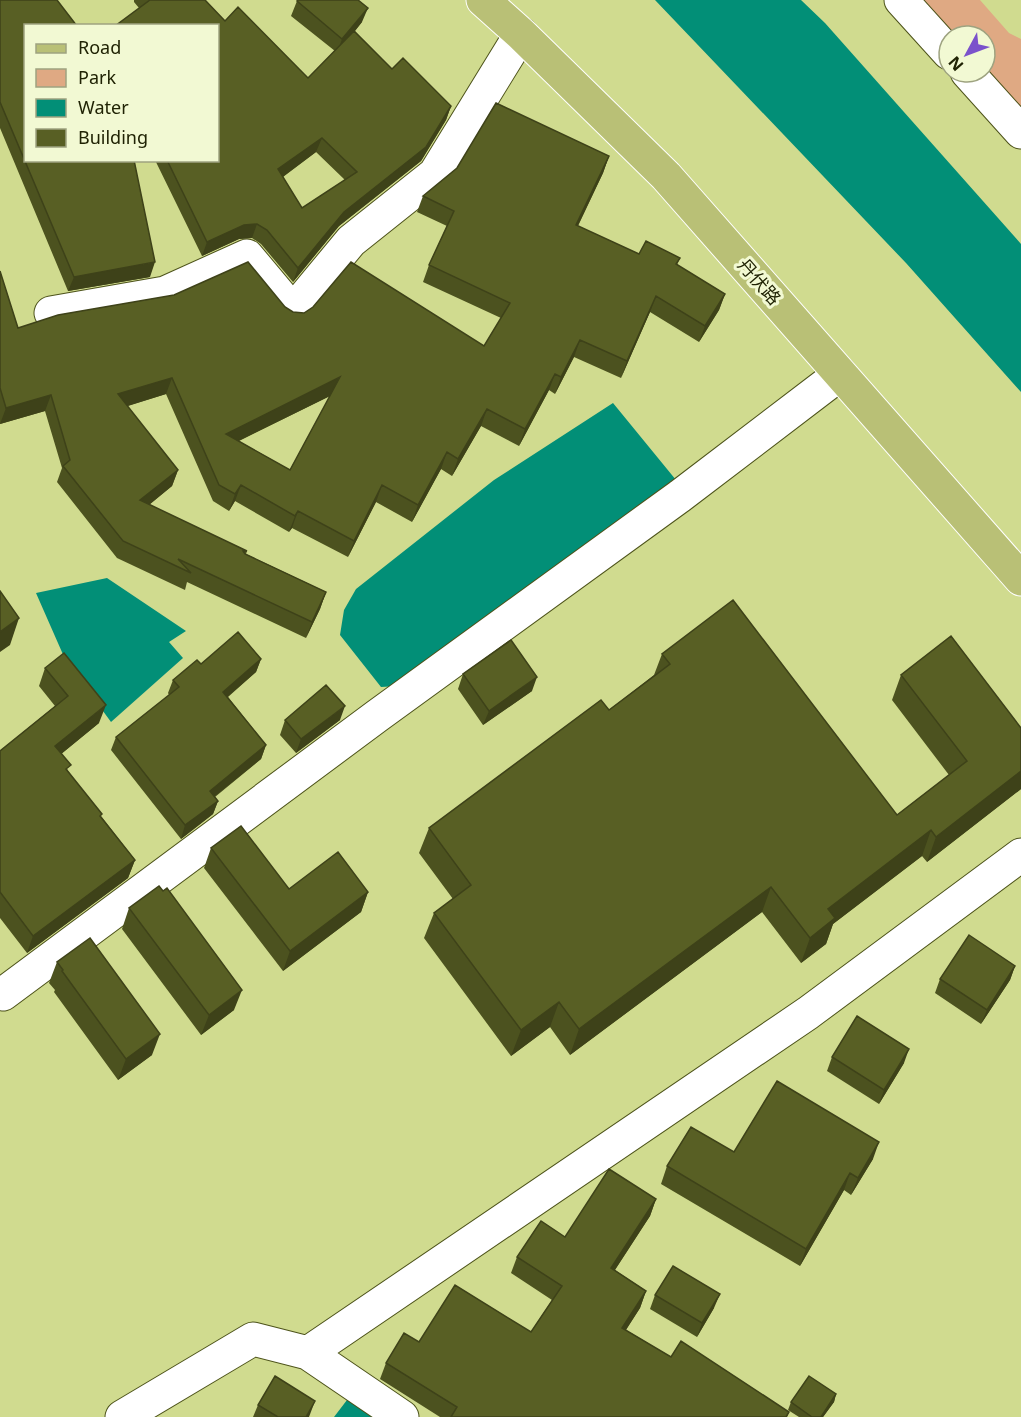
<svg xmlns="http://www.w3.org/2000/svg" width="1021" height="1417" font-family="'Noto Sans','Noto Sans SC',sans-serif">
<rect width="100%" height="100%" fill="#d0db8f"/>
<path fill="#dfa983" d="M 911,0 L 980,0 L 1009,33 L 1021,39 L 1021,126 L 985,72 L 985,36 L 949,36 Z"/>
<path fill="#028f77" d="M 655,0 L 801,0 L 825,23 L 1021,244 L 1021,392 L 906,263 Z
M 613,403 L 676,480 L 398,686 L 381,687 L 340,635 L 344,610 L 356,589 L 494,480 Z
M 107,578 L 186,631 L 169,642 L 183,658 L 111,722 L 65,659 L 36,593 Z
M 347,1400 L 376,1417 L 334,1417 Z"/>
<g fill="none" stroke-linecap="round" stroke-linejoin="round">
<defs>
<path id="minor" d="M 901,0 L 949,53
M 967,72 L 1021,132
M 51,313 L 165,293 L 247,256 L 293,311 L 351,241 L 435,174 L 521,34
M 3,994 L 377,716 L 680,496 L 840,374
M 308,1353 L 402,1417
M 122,1417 L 253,1339 L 308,1353 L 808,1013 L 1021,855"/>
<path id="major" d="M 483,0 L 521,34 L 666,176 L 1021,579"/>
</defs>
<use href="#minor" stroke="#4d531a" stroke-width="35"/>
<use href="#major" stroke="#fff" stroke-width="35"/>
<use href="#minor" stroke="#fff" stroke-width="33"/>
<use href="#major" stroke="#b9c076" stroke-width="33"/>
</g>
<path fill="#4c521f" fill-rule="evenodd" d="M 0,0 L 150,277 L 68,291 L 0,128 Z
M 134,0 L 205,0 L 225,21 L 308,78 L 335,51 L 291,16 L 297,1 L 362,22 L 355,31 L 392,69 L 451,106 L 446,120 L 421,161 L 339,226 L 293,282 L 261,244 L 252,238 L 239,239 L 202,256 L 155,160 L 218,160 L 139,8 L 134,2 ZM 316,152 L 345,180 L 302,208 L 283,177 Z
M 609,156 L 603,173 L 578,226 L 639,254 L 680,258 L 677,265 L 725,294 L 719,310 L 699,342 L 650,312 L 621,378 L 574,357 L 555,394 L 549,390 L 519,446 L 481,426 L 452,476 L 441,469 L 412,522 L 376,502 L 348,557 L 292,528 L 289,532 L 235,501 L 229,511 L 213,501 L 166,394 L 127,406 L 178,470 L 172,486 L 149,505 L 247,551 L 246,554 L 326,592 L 320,609 L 306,638 L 187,582 L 185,590 L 117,558 L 57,482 L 62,468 L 45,411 L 0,424 L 0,271 L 18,328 L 285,307 L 293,312 L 484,346 L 501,318 L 423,282 L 429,265 L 447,226 L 417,212 L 423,196 ZM 330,396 L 290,470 L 239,441 Z
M 662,654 L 897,815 L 949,775 L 892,700 L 901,675 L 1021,728 L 1021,789 L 927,862 L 922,856 L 833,924 L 826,944 L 801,963 L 762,912 L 570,1055 L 550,1027 L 511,1056 L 424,938 L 434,913 L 453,899 L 419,853 L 429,828 L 609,710 L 654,675 Z
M 261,659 L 256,672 L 228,697 L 266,745 L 261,759 L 215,797 L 218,801 L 213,814 L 181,839 L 111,750 L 116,737 L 169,695 L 168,693 L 173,680 L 201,664 Z
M 45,668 L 99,723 L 61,754 L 68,771 L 101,816 L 135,860 L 128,878 L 27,953 L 0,918 L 0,751 L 55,706 L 39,686 Z
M 463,674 L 532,691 L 483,725 L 458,689 Z
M 285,720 L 340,720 L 296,753 L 280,735 Z
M 211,848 L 289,889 L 368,892 L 361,912 L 283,971 L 204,868 Z
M 129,908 L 234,1010 L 201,1035 L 122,929 Z
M 57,962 L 152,1055 L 118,1080 L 54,992 L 55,990 L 49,983 Z
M 1015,966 L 1010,980 L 981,1024 L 935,993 L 940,979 Z
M 832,1057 L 904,1063 L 879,1104 L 827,1071 Z
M 734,1152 L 873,1159 L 851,1195 L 844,1190 L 800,1266 L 661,1184 L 667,1166 Z
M 656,1199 L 650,1216 L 615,1270 L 646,1291 L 640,1308 L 626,1330 L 671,1357 L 789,1412 L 787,1417 L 440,1417 L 380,1379 L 386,1363 L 419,1342 L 531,1332 L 552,1300 L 511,1273 L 517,1257 Z
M 655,1295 L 714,1308 L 697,1337 L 650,1309 Z
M 836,1394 L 834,1402 L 823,1417 L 799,1417 L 788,1410 L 791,1402 Z
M 258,1405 L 309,1417 L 253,1417 Z"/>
<path fill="#3e4219" d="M 368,8 L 362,22 L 337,53 L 342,39 Z
M 451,106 L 446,120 L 421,161 L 339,226 L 293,282 L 298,268 L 344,212 Z
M 322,138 L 316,152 L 273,184 L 278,169 Z
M 609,156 L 603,173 L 570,242 L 576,225 Z
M 257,224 L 252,238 L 239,239 L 202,256 L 207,242 L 244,225 Z
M 155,262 L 150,277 L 68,291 L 74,277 Z
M 725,294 L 719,310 L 699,342 L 705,326 Z
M 656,296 L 650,312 L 621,378 L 627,361 Z
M 580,340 L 574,357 L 555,394 L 561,377 Z
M 555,374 L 549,390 L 519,446 L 525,429 Z
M 340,377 L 334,394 L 220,450 L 226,434 Z
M 172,378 L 166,394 L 112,411 L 118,394 Z
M 51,395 L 45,411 L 0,424 L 6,408 Z
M 487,409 L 481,426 L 452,476 L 458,459 Z
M 447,452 L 441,469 L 412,522 L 418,505 Z
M 178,470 L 172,486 L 134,517 L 140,500 Z
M 241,485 L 235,501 L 229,511 L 235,494 Z
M 382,485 L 376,502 L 348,557 L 354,541 Z
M 298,511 L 292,528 L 289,532 L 295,516 Z
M 326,592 L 320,609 L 306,638 L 312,622 Z
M 19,618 L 10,645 L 0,652 L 0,632 Z
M 261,659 L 256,672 L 218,705 L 223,692 Z
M 537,677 L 532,691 L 483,725 L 489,711 Z
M 106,705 L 99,723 L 49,764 L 55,746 Z
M 345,706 L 340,720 L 296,753 L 301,739 Z
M 266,745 L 261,759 L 205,804 L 210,791 Z
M 1021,771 L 1021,789 L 927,862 L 936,837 Z
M 218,801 L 213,814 L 181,839 L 185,825 Z
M 931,830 L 922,856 L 833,924 L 826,944 L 801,963 L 810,938 L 828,909 Z
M 135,860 L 128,878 L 27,953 L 33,936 Z
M 771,887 L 762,912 L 570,1055 L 579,1029 Z
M 368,892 L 361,912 L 283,971 L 290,951 Z
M 1015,966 L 1010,980 L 981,1024 L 987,1010 Z
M 242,990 L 234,1010 L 201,1035 L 209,1015 Z
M 559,1002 L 550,1027 L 511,1056 L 521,1030 Z
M 160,1034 L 152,1055 L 118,1080 L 126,1059 Z
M 909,1049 L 904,1063 L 879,1104 L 884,1090 Z
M 879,1142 L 873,1159 L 851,1195 L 858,1178 Z
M 850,1173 L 844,1190 L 800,1266 L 806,1249 Z
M 656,1199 L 650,1216 L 605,1285 L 611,1268 Z
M 646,1291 L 640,1308 L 616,1345 L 622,1328 Z
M 720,1294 L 714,1308 L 697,1337 L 702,1323 Z
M 836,1394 L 834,1402 L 823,1417 L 821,1417 Z
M 315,1401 L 309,1417 L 306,1417 Z"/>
<path fill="#585f24" stroke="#3e4219" stroke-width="1.5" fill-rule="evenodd" d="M 0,0 L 57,0 L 77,26 L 26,26 L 26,160 L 134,160 L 155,262 L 74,277 L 0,102 Z
M 150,0 L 205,0 L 225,21 L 238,7 L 308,78 L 354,31 L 392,69 L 403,58 L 451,106 L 426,147 L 344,212 L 298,268 L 267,230 L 257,224 L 244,225 L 207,242 L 167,160 L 218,160 L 218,26 L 115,26 ZM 322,138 L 357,172 L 302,208 L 278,169 Z
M 298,0 L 358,0 L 368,8 L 342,39 L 297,1 Z
M 496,103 L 609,156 L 576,225 L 639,254 L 646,241 L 680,258 L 676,264 L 725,294 L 705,326 L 656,296 L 627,361 L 580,340 L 561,377 L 555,374 L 525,429 L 487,409 L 458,459 L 447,452 L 418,505 L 382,485 L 354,541 L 298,511 L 295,516 L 241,485 L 235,494 L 219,485 L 172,378 L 118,394 L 178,470 L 140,500 L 247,551 L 243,551 L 245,554 L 326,592 L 312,622 L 178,559 L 191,573 L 123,541 L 63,466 L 70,460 L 51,395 L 6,408 L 0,388 L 0,271 L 18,328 L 58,315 L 174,295 L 248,262 L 285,307 L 293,312 L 304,313 L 313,307 L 351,262 L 484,346 L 510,303 L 429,265 L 454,211 L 423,196 L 457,168 ZM 340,377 L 290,470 L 226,434 Z
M 0,591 L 19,618 L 0,632 Z
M 733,600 L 897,815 L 967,761 L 901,675 L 951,636 L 1021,728 L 1021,771 L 936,837 L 931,830 L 828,909 L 835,918 L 810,938 L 771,887 L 579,1029 L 559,1002 L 521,1030 L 434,913 L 471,885 L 429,828 L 601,700 L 609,710 L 670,664 L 662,654 Z
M 238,632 L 261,659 L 223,692 L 266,745 L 210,791 L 218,801 L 185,825 L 116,737 L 179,687 L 173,680 L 197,660 L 201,664 Z
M 511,640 L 537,677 L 489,711 L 463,674 Z
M 64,653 L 106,705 L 55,746 L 71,765 L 66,769 L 102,814 L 100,816 L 135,860 L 33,936 L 0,892 L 0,751 L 68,696 L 45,668 Z
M 326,685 L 345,706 L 301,739 L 285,720 Z
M 241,826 L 289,889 L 338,852 L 368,892 L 290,951 L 211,848 Z
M 159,886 L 163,891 L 167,888 L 242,990 L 209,1015 L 129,908 Z
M 969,935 L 1015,966 L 987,1010 L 940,979 Z
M 90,938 L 160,1034 L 126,1059 L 62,971 L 63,970 L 57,962 Z
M 857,1016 L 909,1049 L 884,1090 L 832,1057 Z
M 777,1081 L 879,1142 L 858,1178 L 850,1173 L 806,1249 L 667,1166 L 691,1127 L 734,1152 Z
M 609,1169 L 656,1199 L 611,1268 L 646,1291 L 622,1328 L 671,1357 L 681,1341 L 789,1412 L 786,1417 L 451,1417 L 457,1407 L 386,1363 L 404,1333 L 419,1342 L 455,1285 L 531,1332 L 562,1286 L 517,1257 L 541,1221 L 565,1237 Z
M 673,1266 L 720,1294 L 702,1323 L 655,1295 Z
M 275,1376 L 315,1401 L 306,1417 L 278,1417 L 258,1405 Z
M 809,1376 L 836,1394 L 821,1417 L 812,1417 L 791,1402 Z"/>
<g text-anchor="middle" stroke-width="6" stroke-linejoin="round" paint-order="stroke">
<g font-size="18" fill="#202304" stroke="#f2f9d3">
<text transform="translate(759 282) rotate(49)" y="6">丹伏路</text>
</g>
</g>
<rect x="24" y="24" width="195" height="138" fill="#f2f9d3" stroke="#9ea380" stroke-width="1.5"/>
<rect x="36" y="44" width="30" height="9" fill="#b9c076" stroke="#9ea380" stroke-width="1.5"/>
<text x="78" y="54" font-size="18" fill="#202304">Road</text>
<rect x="36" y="69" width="30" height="18" fill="#dfa983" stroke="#9ea380" stroke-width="1.5"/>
<text x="78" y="84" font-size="18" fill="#202304">Park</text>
<rect x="36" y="99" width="30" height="18" fill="#028f77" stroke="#9ea380" stroke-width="1.5"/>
<text x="78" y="114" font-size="18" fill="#202304">Water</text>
<rect x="36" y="129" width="30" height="18" fill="#585f24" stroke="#9ea380" stroke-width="1.5"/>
<text x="78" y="144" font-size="18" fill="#202304">Building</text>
<g transform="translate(967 54) rotate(229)"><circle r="28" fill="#f2f9d3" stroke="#9ea380" stroke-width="1.5"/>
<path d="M0-4.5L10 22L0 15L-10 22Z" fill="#7b52cb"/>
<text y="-9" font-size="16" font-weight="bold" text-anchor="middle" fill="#202304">N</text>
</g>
</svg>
